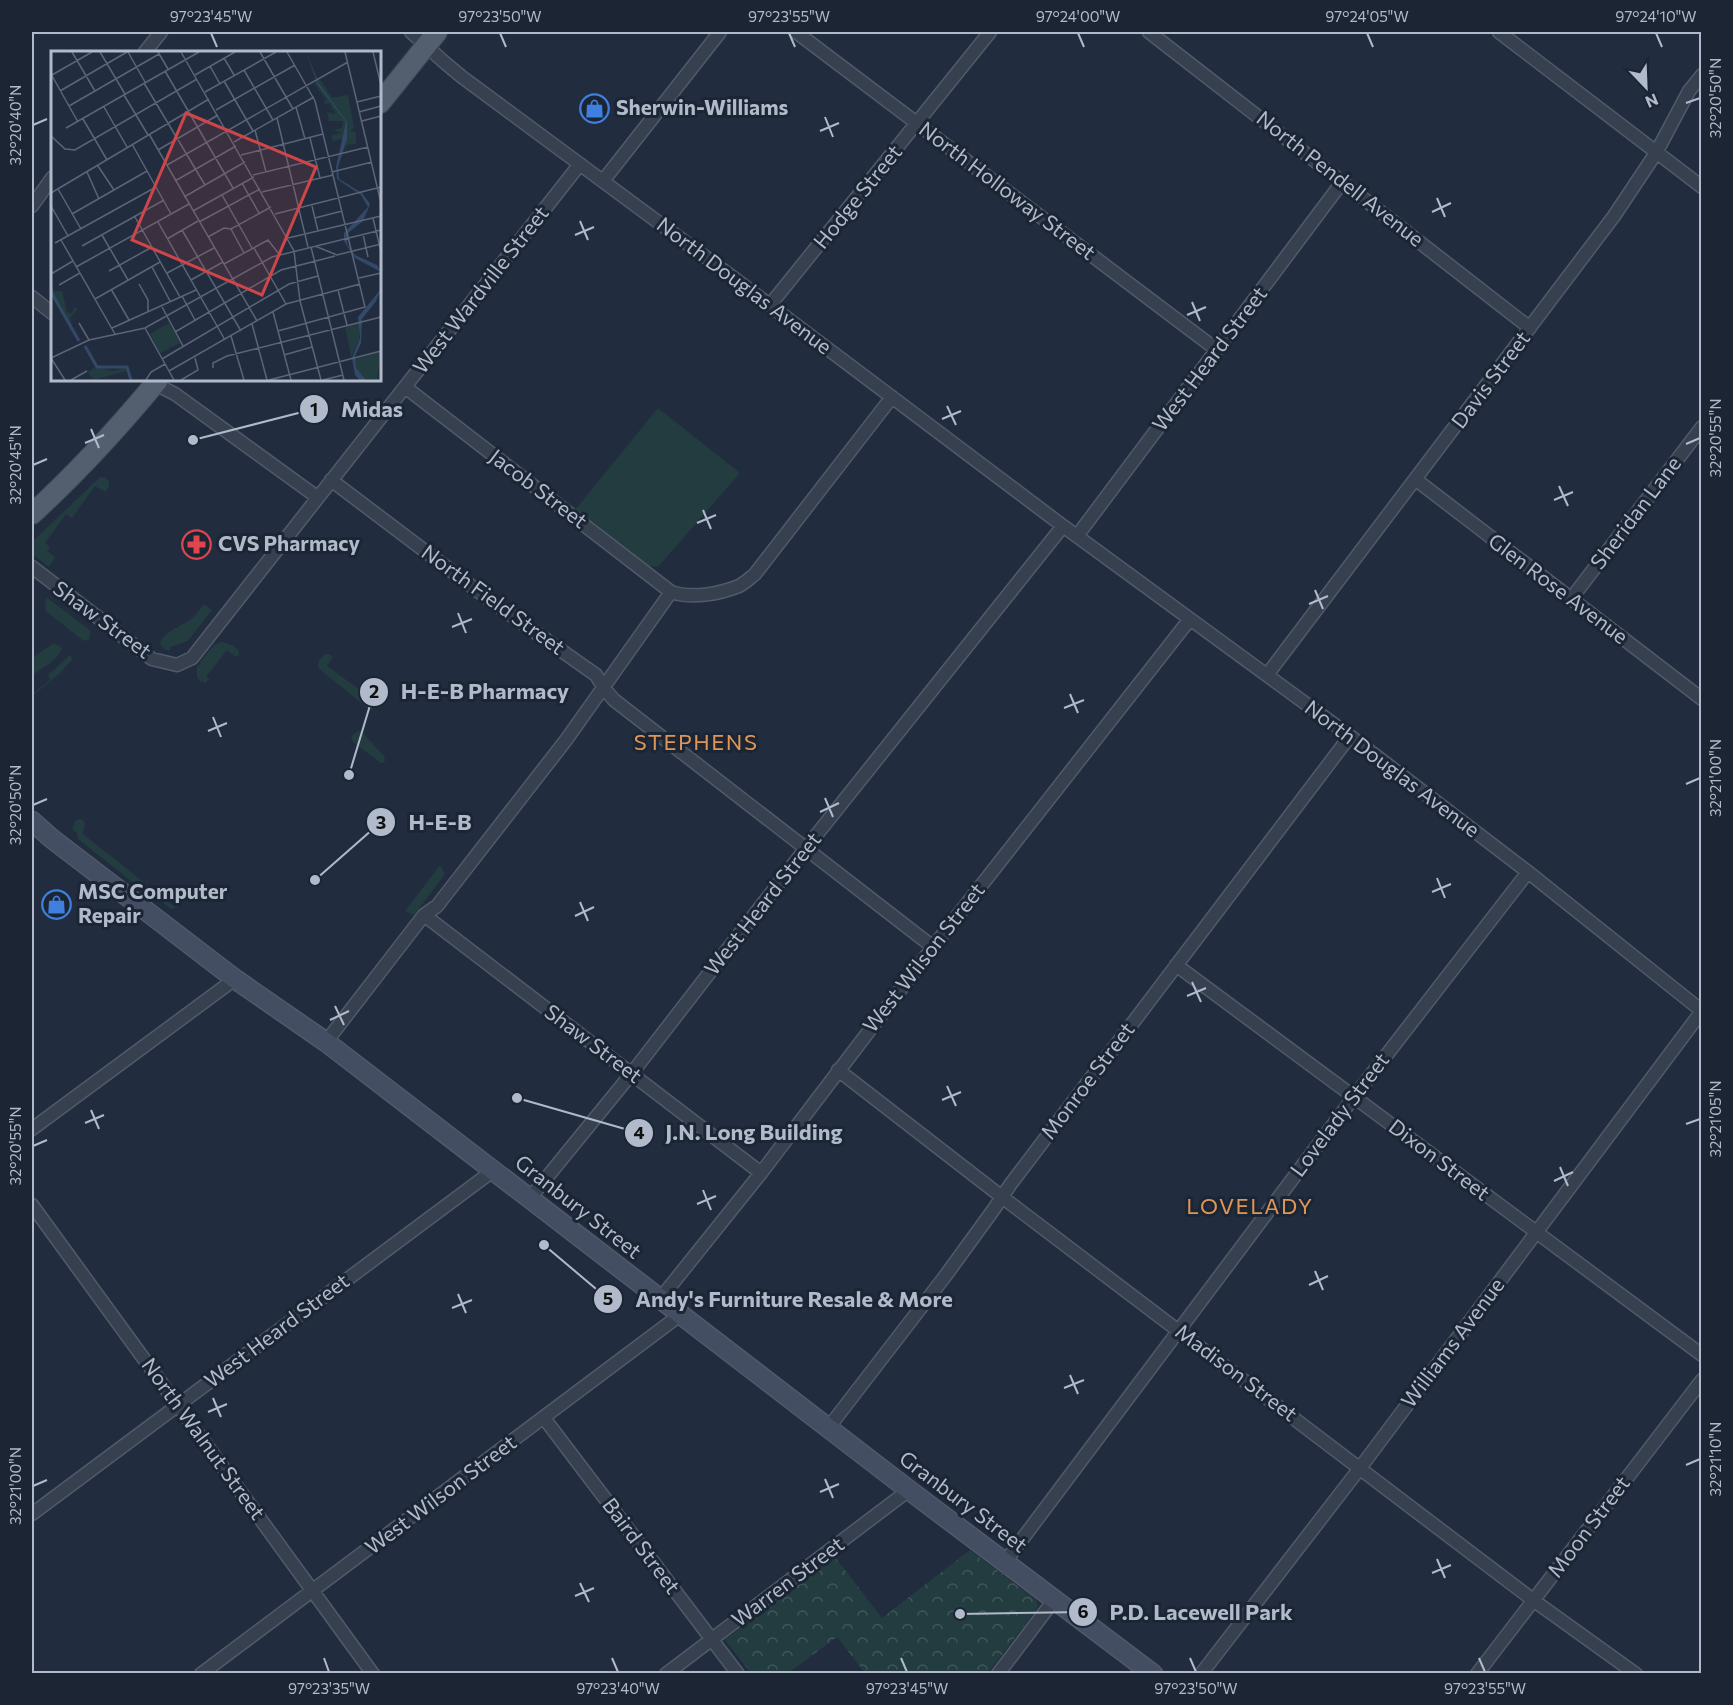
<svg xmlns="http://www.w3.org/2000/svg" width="1733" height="1705" font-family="Commissioner,sans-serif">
<defs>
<pattern id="park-crowns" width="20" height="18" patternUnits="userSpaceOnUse" patternTransform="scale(1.5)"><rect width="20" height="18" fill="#233c40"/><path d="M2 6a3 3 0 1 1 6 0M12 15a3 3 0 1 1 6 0" fill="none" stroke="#41565a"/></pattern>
</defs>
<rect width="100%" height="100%" fill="#212d3f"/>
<path fill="#233c40" d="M 658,408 L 740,473 L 658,567 L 647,566 L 575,510 Z
M 100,477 L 106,478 L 109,482 L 109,487 L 105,492 L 95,486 L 72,518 L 66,514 L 45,543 L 50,547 L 47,551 L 55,557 L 49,567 L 32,554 L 32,542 Z
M 46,597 L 91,631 L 89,639 L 85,641 L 81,639 L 46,611 L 45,608 Z
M 204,604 L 212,610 L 188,641 L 170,647 L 170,651 L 164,649 L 160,643 C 165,630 181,627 191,619 C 196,615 200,609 204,604 Z
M 221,642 C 228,643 235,645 239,652 L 239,655 L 236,657 L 227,650 L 206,677 L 209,679 L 205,683 L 202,681 L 201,683 L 197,677 L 197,667 L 201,663 L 200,662 L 214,645 Z
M 54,643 L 62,648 C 57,662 41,668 32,676 L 32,658 Z
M 326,654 L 329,654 L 333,657 L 327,666 L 378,703 L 375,708 L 370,710 L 319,669 C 316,663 321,657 326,654 Z
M 69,656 L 71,656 L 72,660 L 59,674 L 32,696 L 32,694 L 50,680 L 48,675 Z
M 358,731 L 362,732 L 384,756 L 385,760 L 384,763 L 381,763 L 353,742 L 351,736 Z
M 80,819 L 85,822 L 83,834 L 175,907 L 177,894 L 180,895 C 185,903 178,907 171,909 L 160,900 L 150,896 L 78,839 L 77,833 L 72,829 L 76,820 Z
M 440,865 L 445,874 L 414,915 L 405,911 Z"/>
<path fill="url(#park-crowns)" d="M 970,1550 L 1036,1600 L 1038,1605 L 1036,1610 L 988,1673 L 865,1673 L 837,1637 L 788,1673 L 751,1673 L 725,1640 L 835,1557 L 882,1618 Z"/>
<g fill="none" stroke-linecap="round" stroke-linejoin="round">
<defs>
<path id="street" d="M 411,32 L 444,62 L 462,77 L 735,279 L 1063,526 L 1350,736 L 1528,872 L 1702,1011
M 796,32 L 1217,350
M 1149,32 L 1530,328
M 1499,32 L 1702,187
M 145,52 L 161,32
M 603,181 L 720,32
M 32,206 L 52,178
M 32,297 L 52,313
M 770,305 L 990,32
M 151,382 L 175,394 L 317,497
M 405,387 L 671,592
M 1415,479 L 1702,699
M 331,480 L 491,601 L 596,675 L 603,687 L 614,700 L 933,947
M 1077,536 L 1343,181
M 32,567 L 152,659 L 177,665 L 192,658 L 580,164
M 1571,599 L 1702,427
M 1267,675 L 1614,216 L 1656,153 L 1689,91 L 1702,75
M 424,915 L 761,1173
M 1176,965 L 1702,1355
M 326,1042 L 424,915 L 437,906 L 566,740 L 671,592 C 692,599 719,594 739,586 C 745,583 750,578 755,574 L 892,397
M 838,1070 L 1002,1197 L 1533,1600 L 1636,1674
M 32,1129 L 235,979
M 530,1198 L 632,1073 L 806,848 L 1063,526
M 32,1205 L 373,1674
M 660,1299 L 761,1173 L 933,947 L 1190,619
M 544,1418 L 738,1674
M 829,1427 L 946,1275 L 994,1209 L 1010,1185 L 1350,736
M 32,1514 L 494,1170
M 1005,1562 L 1354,1097 L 1528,872
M 201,1674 L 680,1315
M 666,1674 L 909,1490
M 998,1674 L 1054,1600
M 1201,1674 L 1360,1468 L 1702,1011
M 1477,1674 L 1702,1380"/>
<path id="secondary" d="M 32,821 L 51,838 L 235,979 L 326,1042 L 909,1490 L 1153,1674"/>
<path id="primary" d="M 380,103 L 437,32
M 32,514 C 77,473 119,427 158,380"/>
</defs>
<use href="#street" stroke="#515a6a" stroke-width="15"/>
<use href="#secondary" stroke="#515a6a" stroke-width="21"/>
<use href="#primary" stroke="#3f4958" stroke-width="22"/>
<use href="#street" stroke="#36404f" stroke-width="12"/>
<use href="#secondary" stroke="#434e63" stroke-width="18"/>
<use href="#primary" stroke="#535e6f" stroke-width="20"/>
</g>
<path fill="none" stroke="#b1baca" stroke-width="2" d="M 211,33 L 217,47M 500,33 L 506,47M 789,33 L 795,47M 1078,33 L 1084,47M 1367,33 L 1373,47M 1656,33 L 1662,47M 1686,103 L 1700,98M 825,117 L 833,137M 33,125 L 47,119M 820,131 L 839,123M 1437,198 L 1445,217M 1432,212 L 1451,203M 580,221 L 588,240M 575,235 L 594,227M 1192,302 L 1200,321M 1187,315 L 1206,307M 947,406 L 956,425M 942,419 L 961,411M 91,429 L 99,448M 85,443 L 104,435M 1686,444 L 1700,438M 33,465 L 47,459M 1559,486 L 1568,506M 1554,500 L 1573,492M 703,510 L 711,529M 697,523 L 716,515M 1315,590 L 1323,609M 1309,604 L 1328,596M 458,613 L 466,633M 452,627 L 472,619M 1070,694 L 1078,713M 1064,708 L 1084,700M 213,717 L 221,737M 208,731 L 227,723M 1686,784 L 1700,778M 825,798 L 833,817M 33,805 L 47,799M 820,812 L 839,803M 1437,878 L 1445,898M 1432,892 L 1451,884M 580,902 L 588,921M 575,916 L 594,907M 1192,982 L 1201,1002M 1187,996 L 1206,988M 335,1006 L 344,1025M 330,1020 L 349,1011M 947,1086 L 956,1106M 942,1100 L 961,1092M 91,1110 L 99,1129M 85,1123 L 104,1115M 1686,1124 L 1700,1119M 33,1146 L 47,1140M 1560,1167 L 1568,1186M 1554,1181 L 1573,1172M 703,1190 L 711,1210M 697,1204 L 716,1196M 1315,1271 L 1323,1290M 1309,1285 L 1328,1276M 458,1294 L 466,1313M 452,1308 L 472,1300M 1070,1375 L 1078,1394M 1064,1388 L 1084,1380M 213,1398 L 221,1417M 208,1412 L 227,1404M 1686,1465 L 1700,1459M 825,1479 L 833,1498M 33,1486 L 47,1480M 820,1492 L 839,1484M 1437,1559 L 1445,1578M 1432,1573 L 1451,1565M 580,1583 L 589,1602M 575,1596 L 594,1588M 324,1658 L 329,1672M 612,1658 L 618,1672M 901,1658 L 907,1672M 1190,1658 L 1196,1672M 1479,1658 L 1485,1672"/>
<defs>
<symbol id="shop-ring" viewBox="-11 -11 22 22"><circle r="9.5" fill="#1b2534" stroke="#3f7fe0" stroke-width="1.5"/><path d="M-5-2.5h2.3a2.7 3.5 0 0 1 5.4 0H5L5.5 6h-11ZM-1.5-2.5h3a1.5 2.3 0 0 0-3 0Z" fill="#3f7fe0"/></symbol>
<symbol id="pharmacy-ring" viewBox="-11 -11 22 22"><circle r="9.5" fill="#1b2534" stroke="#e0444e" stroke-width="1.5"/><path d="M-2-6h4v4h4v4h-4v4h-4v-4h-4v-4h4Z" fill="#e0444e"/></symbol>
</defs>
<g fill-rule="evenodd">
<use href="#shop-ring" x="578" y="92" width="33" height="33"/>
<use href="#pharmacy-ring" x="180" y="528" width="33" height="33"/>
<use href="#shop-ring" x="40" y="888" width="33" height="33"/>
</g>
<g text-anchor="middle" stroke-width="6" stroke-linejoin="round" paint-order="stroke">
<g font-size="21" font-weight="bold" fill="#b1baca" stroke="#1b2534" text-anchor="start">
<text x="616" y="115">Sherwin-Williams</text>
<text x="218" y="551">CVS Pharmacy</text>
<text x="78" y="899">MSC Computer<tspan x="78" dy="24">Repair</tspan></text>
</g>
<g font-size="21" fill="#b1baca" stroke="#1b2534">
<text transform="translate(1340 179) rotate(38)" y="7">North Pendell Avenue</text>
<text transform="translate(1007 191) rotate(37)" y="7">North Holloway Street</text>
<text transform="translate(858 197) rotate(-51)" y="7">Hodge Street</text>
<text transform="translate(744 286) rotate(37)" y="7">North Douglas Avenue</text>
<text transform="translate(481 290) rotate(-52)" y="7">West Wardville Street</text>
<text transform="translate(1210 359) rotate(-53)" y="7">West Heard Street</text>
<text transform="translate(1491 380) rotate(-53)" y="7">Davis Street</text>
<text transform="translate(538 489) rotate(37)" y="7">Jacob Street</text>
<text transform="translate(1636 513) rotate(-53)" y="7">Sheridan Lane</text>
<text transform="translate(1558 589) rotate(37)" y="7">Glen Rose Avenue</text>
<text transform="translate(493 600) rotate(36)" y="7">North Field Street</text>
<text transform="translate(102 620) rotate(36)" y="7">Shaw Street</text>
<text transform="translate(1392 769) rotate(37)" y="7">North Douglas Avenue</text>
<text transform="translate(763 904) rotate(-52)" y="7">West Heard Street</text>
<text transform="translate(924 958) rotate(-52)" y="7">West Wilson Street</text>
<text transform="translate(593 1044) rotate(37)" y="7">Shaw Street</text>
<text transform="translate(1088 1081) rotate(-53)" y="7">Monroe Street</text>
<text transform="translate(1340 1115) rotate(-53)" y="7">Lovelady Street</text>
<text transform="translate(1439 1160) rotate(37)" y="7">Dixon Street</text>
<text transform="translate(578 1207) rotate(38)" y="7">Granbury Street</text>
<text transform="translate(277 1331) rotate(-37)" y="7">West Heard Street</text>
<text transform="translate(1453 1343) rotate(-53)" y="7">Williams Avenue</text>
<text transform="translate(1236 1373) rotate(37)" y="7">Madison Street</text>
<text transform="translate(203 1439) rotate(54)" y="7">North Walnut Street</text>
<text transform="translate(441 1495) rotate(-37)" y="7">West Wilson Street</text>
<text transform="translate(963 1502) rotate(37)" y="7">Granbury Street</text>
<text transform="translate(1589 1527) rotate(-53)" y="7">Moon Street</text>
<text transform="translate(641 1546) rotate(53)" y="7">Baird Street</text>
<text transform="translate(788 1582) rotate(-37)" y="7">Warren Street</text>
</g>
<g font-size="22" letter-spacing="1.5" fill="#de9658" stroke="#1b2534">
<text x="696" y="750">STEPHENS</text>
<text x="1250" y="1214">LOVELADY</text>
</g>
</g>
<g transform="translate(51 51)">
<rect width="330" height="330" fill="#212d3f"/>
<path d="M 118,272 L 129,292 L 109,302 L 99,283 Z" fill="#233c40"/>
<path d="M 269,28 L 281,47 L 297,44 L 303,77 L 299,80 L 305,81 L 305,93 L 296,94 L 294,101 L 295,83 L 292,88 L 282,90 L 280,84 L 291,82 L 282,79 L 291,77 L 292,70 L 278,70 L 276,61 L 284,63 L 283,58 L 278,59 L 281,57 L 279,52 L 272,54 L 275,49 L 263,32 ZM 0,230 L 3,240 L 11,240 L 16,261 L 21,263 L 23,256 L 27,258 L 19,267 L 21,276 L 0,241 ZM 308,272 L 308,288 L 300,307 L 294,275 ZM 44,316 L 63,320 L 73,317 L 76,320 L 42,329 L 37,321 Z" fill="#233c40"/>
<path d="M 330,301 L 326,329 L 306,327 L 301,309 Z" fill="#233c40"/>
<path d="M 255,1 L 268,33 L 296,71 L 296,88 L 287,116 L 288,128 L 311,142 L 319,153 L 312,170 L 297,182 L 296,193 L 304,204 L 326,214 L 330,221 L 304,207 L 293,190 L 293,182 L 317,156 L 310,144 L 286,128 L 285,116 L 295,71 L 267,34 ZM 330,238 L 325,250 L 311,268 L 310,292 L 304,305 L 305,317 L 315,329 L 309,329 L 304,324 L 301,307 L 309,287 L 307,266 Z" fill="#344868"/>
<path fill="none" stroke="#344868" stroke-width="3" d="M 0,241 L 28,290M 34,295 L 46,316 L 76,316 L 80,329"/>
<path fill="none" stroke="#5b6577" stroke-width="1.5" d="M 21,1 L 44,40M 49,1 L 74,43M 77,1 L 94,31M 107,1 L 117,18M 130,1 L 243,200 L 249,250 L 270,329M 209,1 L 242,58M 294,1 L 330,152M 322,1 L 330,34M 173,7 L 183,24M 159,15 L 169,33M 193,19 L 222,69M 114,20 L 182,137M 0,23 L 27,71M 1,24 L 41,1M 144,24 L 184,1M 173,30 L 202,80M 93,32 L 154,134M 9,40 L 76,1M 154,41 L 225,1M 73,44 L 97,84M 306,51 L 330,45M 18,55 L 108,3M 53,56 L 76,96M 245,56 L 254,88M 165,59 L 244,14M 308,61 L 330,55M 226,67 L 257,196M 32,68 L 56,109M 311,70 L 330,65M 15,77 L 148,1M 204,79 L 215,121M 98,83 L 206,270M 0,85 L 14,98 L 24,99 L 146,28M 259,87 L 269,127M 183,91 L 263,46M 81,93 L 120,163M 107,99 L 167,64M 190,104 L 272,83M 116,114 L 297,11M 47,115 L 63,139M 36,121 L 48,148M 281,121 L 321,111M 202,124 L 317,96M 124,130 L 185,95M 191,132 L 208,162M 7,138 L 30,178M 211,141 L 282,124M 0,142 L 158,48M 171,144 L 201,197M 133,146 L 194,111M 0,155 L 17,185M 261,155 L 267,180M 142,160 L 203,126M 21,163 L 96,120M 224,163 L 330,136M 84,166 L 129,246M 264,167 L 291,160M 322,167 L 330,201M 107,171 L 174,289M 148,171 L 209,138M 180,178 L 193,202M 131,179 L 190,280M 312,183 L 317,206M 51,184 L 77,229M 157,186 L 173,177 L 180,178 L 220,156M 237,187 L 330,165M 116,188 L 147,170M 10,189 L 64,283M 4,192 L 105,136M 31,195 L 113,149M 264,195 L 286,204 L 330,193M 260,196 L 293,329M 203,197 L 235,253M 173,213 L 217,189 L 228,203M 25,216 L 138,153M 101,216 L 119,250M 58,220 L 101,196M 116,222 L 163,197M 0,223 L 22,210M 308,227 L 330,222M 140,229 L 172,211M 88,233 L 97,249 L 97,260M 8,234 L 29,222M 60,238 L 78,269M 287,239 L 296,274M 131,245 L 144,269M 44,248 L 109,211M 110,254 L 132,295M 222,261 L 240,329M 28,272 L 38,289M 201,273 L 216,329M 61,277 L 145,239M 94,277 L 123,329M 227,280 L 314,256 L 264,50 L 236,1M 124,281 L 230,219 L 284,205M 180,285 L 193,329M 233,304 L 261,296M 0,307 L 14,329M 0,307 L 38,289 L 94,277 L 221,206 L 330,179M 111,308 L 238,233 L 267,225M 162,317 L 162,312 L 176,305 L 330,266M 118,320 L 235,253 L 309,233M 20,329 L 36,320M 95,329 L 100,321 L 114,313M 130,329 L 147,319 L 144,307M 218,329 L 330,300M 272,329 L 292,324"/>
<path fill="#cf4548" fill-opacity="0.15" stroke="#cf4548" stroke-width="3" d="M 135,62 L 265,116 L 211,244 L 81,189 Z"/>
<rect width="330" height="330" fill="none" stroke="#b1baca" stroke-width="3"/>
</g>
<path fill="none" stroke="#b1baca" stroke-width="2" d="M193 440L314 409M349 775L374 692M315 880L381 822M517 1098L639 1133M544 1245L608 1299M960 1614L1083 1612"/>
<g fill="#b1baca" stroke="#1b2534" stroke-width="2">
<circle cx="193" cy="440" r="6"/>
<circle cx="349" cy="775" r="6"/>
<circle cx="315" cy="880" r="6"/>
<circle cx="517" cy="1098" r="6"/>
<circle cx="544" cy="1245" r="6"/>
<circle cx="960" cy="1614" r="6"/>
<circle cx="314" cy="409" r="15"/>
<circle cx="374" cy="692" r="15"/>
<circle cx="381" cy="822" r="15"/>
<circle cx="639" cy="1133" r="15"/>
<circle cx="608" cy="1299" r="15"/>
<circle cx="1083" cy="1612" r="15"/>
</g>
<g font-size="18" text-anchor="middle" font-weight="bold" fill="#111">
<text x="314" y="416">1</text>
<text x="374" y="698">2</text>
<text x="381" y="829">3</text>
<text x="639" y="1139">4</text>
<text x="608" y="1305">5</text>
<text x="1083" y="1618">6</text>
</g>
<g font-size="22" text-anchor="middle" font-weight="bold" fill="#b1baca" stroke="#1b2534" stroke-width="6" stroke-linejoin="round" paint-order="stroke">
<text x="372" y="417">Midas</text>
<text x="485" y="699">H-E-B Pharmacy</text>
<text x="440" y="830">H-E-B</text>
<text x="754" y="1140">J.N. Long Building</text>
<text x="794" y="1307">Andy's Furniture Resale &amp; More</text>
<text x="1201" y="1620">P.D. Lacewell Park</text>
</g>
<rect width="1733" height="1705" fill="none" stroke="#1b2534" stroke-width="66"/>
<g transform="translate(1646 87) rotate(157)" stroke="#1b2534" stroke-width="4.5" paint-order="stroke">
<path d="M0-4.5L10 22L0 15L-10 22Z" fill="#b1baca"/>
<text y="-9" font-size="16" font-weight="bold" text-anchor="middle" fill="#b1baca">N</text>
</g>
<rect x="33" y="33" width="1667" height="1639" fill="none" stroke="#b1baca" stroke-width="2"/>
<g font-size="15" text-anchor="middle" fill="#b1baca">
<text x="211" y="22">97°23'45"W</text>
<text x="500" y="22">97°23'50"W</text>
<text x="789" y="22">97°23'55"W</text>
<text x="1078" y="22">97°24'00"W</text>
<text x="1367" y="22">97°24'05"W</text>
<text x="1656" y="22">97°24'10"W</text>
<text transform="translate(1716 98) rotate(-90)" y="5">32°20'50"N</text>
<text transform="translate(16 125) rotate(-90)" y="5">32°20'40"N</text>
<text transform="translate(1716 438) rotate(-90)" y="5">32°20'55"N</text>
<text transform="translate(16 465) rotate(-90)" y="5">32°20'45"N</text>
<text transform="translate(1716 778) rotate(-90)" y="5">32°21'00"N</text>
<text transform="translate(16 805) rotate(-90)" y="5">32°20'50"N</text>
<text transform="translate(1716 1119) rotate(-90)" y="5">32°21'05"N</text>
<text transform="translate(16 1146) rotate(-90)" y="5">32°20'55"N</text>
<text transform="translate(1716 1459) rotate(-90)" y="5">32°21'10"N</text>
<text transform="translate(16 1486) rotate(-90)" y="5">32°21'00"N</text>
<text x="329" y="1694">97°23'35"W</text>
<text x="618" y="1694">97°23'40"W</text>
<text x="907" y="1694">97°23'45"W</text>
<text x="1196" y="1694">97°23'50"W</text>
<text x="1485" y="1694">97°23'55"W</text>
</g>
</svg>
